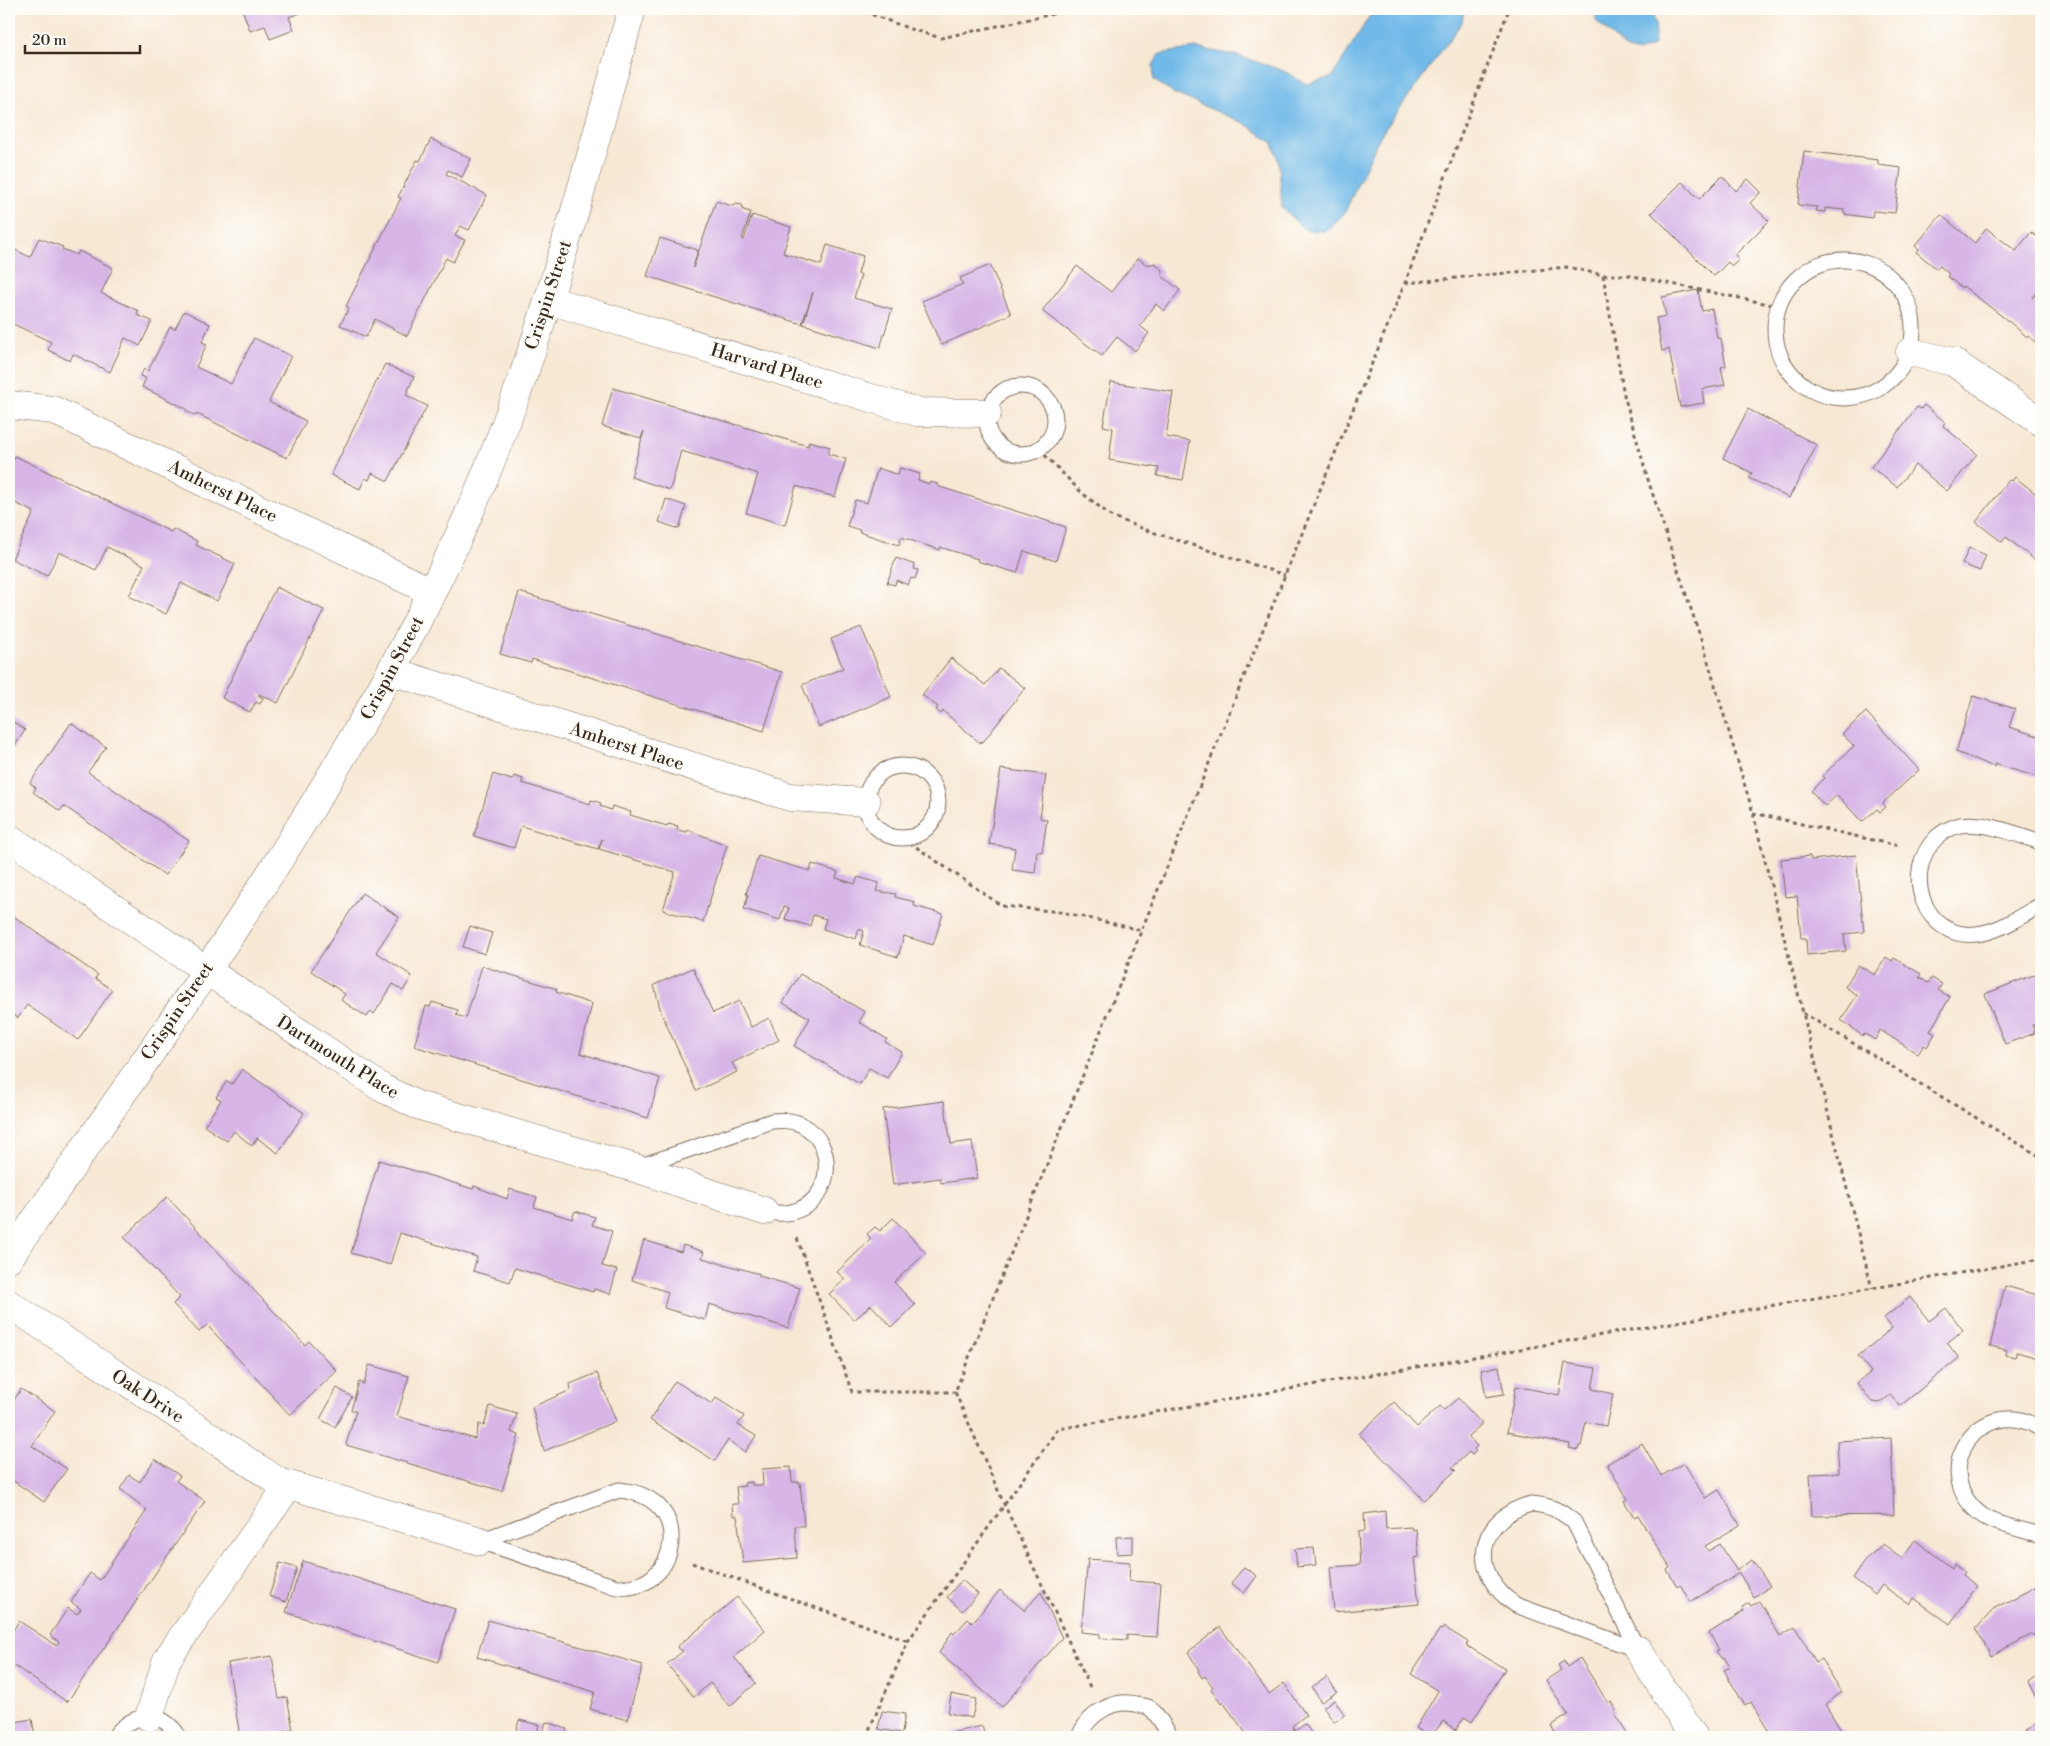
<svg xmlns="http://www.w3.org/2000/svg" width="2050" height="1746" font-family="'Libre Bodoni',serif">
<rect width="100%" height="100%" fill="#fdfcf7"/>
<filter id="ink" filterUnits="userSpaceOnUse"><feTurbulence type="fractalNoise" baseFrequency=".02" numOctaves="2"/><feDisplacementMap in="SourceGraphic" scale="10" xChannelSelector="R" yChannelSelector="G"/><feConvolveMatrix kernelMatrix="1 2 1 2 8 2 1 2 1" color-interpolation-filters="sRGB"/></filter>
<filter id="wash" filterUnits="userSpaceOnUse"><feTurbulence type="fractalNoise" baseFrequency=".0096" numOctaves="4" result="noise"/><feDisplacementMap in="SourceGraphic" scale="20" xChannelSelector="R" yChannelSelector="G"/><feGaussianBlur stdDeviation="1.12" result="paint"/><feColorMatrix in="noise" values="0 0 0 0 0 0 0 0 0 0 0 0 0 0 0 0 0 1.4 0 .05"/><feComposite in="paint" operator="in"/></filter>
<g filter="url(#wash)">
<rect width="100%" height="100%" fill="#f7e8d4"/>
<path fill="#6fb9e8" stroke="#557283" d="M 1374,9 L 1464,9 L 1462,22 L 1380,136 L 1344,214 L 1326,231 L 1305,230 L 1282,208 L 1279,164 L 1273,143 L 1244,123 L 1173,93 L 1154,80 L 1153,65 L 1160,54 L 1196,48 L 1239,56 L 1284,71 L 1306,84 L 1332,77 Z
M 1596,9 L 1649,9 C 1658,21 1656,33 1653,46 L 1638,52 L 1625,48 L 1596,21 Z"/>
<g id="blocks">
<path fill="#d7b5e7" d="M 242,9 L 311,9 L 289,17 L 294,30 L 270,39 L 265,26 L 250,31 Z
M 431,139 L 471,159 L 462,177 L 448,170 L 446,174 L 487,195 L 469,230 L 460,226 L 455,236 L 465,240 L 453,262 L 446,258 L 407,336 L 375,319 L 366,337 L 340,325 L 349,308 L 346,306 L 401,198 L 398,197 L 417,160 L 420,161 Z
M 1804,151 L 1878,160 L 1878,165 L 1901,168 L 1895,213 L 1873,211 L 1872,218 L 1844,214 L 1844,210 L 1825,208 L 1825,212 L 1816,211 L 1817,207 L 1798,205 Z
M 1722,176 L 1736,191 L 1748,179 L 1761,192 L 1750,203 L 1769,221 L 1735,255 L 1739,260 L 1732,266 L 1728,262 L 1714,276 L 1651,213 L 1682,182 L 1699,199 Z
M 716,201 L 732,206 L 736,204 L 742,205 L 743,210 L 751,212 L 742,239 L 744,240 L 752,215 L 791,227 L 783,253 L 821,265 L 827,245 L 863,256 L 858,274 L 861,275 L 854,298 L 892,309 L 880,348 L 803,324 L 813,292 L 802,324 L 647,276 L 660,238 L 698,250 L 693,268 Z
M 1941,215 L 1975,243 L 1986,228 L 2016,251 L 2031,232 L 2041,240 L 2041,287 L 2032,298 L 2041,288 L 2041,347 L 2028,336 L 2027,337 L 2012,324 L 1963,286 L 1962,288 L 1947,276 L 1949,274 L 1940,266 L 1937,269 L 1916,252 L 1919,249 L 1915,246 Z
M 39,238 L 63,247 L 62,249 L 77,255 L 79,251 L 113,268 L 101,293 L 139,311 L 137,315 L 152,321 L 140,346 L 125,338 L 110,372 L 73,354 L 70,361 L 48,350 L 51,342 L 9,322 L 9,247 L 30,257 Z
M 1138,258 L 1147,265 L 1155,263 L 1162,270 L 1162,276 L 1180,290 L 1164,311 L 1156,304 L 1140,326 L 1149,333 L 1135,351 L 1117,337 L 1102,356 L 1042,311 L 1077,266 L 1111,292 Z
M 990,265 L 1011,314 L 941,345 L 922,301 L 963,284 L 960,278 Z
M 1698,290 L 1702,311 L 1712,309 L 1717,338 L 1721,338 L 1726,366 L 1721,367 L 1725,385 L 1702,389 L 1704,403 L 1680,407 L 1669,349 L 1662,351 L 1656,318 L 1666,316 L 1662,297 Z
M 184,311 L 210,324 L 202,342 L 207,344 L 196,367 L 231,384 L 254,338 L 291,356 L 269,402 L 306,421 L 287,458 L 197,414 L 196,416 L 186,411 L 187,409 L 142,387 L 146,378 L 140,376 L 144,369 L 148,371 L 170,327 L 175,329 Z
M 385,364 L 414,377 L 406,395 L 427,406 L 388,481 L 372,473 L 369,480 L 365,478 L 360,489 L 331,475 Z
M 1111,382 L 1173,392 L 1166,437 L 1190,441 L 1183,480 L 1157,476 L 1159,468 L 1109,460 L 1113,428 L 1103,426 Z
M 613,388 L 808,446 L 809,441 L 830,447 L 828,454 L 846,459 L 835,497 L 796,486 L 785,525 L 746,513 L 758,474 L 719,462 L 681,451 L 670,490 L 631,477 L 644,431 L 641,438 L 602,426 Z
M 1924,405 L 1945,422 L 1943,426 L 1977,454 L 1947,491 L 1915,465 L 1897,487 L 1871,467 L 1917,407 L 1921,409 Z
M 1748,409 L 1817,445 L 1789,498 L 1749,478 L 1752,473 L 1723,458 Z
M 15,456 L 171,532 L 173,529 L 197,541 L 196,545 L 235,564 L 217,601 L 181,583 L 166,614 L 129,596 L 144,565 L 107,547 L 96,570 L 59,552 L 47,576 L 12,559 L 34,512 L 9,500 L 9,470 Z
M 878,468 L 898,475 L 900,468 L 920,474 L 918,480 L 929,484 L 930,482 L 938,484 L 937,486 L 1066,527 L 1056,561 L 1024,551 L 1017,573 L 977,561 L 978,559 L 940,547 L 940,550 L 901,537 L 899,545 L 859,532 L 860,530 L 847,526 L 855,500 L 867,503 Z
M 2015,477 L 2041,498 L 2041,565 L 2006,537 L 2002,542 L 1976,522 L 2009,480 L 2012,481 Z
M 666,499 L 686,506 L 679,529 L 659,522 Z
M 1969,548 L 1986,555 L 1980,571 L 1962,564 Z
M 896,558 L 915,565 L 914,569 L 918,570 L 915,579 L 911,578 L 908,585 L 896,580 L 895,585 L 887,583 Z
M 276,587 L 324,610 L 278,703 L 259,694 L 259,696 L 263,698 L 260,704 L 256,702 L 250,712 L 222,698 Z
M 519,592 L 782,672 L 764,731 L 532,659 L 531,663 L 500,654 Z
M 861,627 L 891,697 L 819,727 L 802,685 L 843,668 L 831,639 Z
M 951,658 L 985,685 L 999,668 L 1025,688 L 983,742 L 981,741 L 980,743 L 973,737 L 943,711 L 941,714 L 936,710 L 938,707 L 922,695 Z
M 1973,696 L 2015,709 L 2009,727 L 2041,737 L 2041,778 L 1994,764 L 1994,767 L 1956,752 Z
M 1866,712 L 1919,770 L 1883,803 L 1886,807 L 1880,812 L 1877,809 L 1862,822 L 1837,795 L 1825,806 L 1811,791 L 1824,778 L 1822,776 L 1854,746 L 1842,734 Z
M 9,719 L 25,730 L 9,755 Z
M 71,723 L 106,747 L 88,772 L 189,841 L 165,875 L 64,806 L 60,811 L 33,792 L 36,788 L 30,783 Z
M 1001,769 L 1046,775 L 1040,818 L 1047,820 L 1042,852 L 1037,851 L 1035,873 L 1012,870 L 1015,848 L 989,844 Z
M 493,774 L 512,780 L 514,776 L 523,779 L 522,783 L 590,804 L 591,800 L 601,803 L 600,806 L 611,810 L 612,806 L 631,812 L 630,815 L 667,826 L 668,824 L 678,826 L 677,830 L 687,832 L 688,830 L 727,845 L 703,922 L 663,910 L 675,872 L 599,849 L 602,839 L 598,849 L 521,826 L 514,848 L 474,836 Z
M 1856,855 L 1864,932 L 1844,934 L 1846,951 L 1807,955 L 1806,938 L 1801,938 L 1797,896 L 1785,897 L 1781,859 L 1810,856 L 1811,860 Z
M 758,856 L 810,871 L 812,864 L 838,872 L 836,878 L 855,884 L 858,877 L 879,883 L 876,891 L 896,894 L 895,897 L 915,902 L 914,906 L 943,914 L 933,945 L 904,936 L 898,957 L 860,945 L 864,931 L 859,929 L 856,939 L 823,929 L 826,919 L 813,915 L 810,926 L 785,919 L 789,908 L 784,906 L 780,920 L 744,909 L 748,895 L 746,894 Z
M 362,893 L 399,917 L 376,952 L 412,976 L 403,991 L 393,984 L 374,1014 L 371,1011 L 367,1017 L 341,1000 L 345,994 L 311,971 Z
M 9,913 L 98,975 L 95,978 L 112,990 L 78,1040 L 27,1005 L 18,1018 L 9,1012 Z
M 470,926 L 492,933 L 485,954 L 463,947 Z
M 1886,957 L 1892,961 L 1894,958 L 1921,974 L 1919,977 L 1928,983 L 1932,978 L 1942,984 L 1938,990 L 1950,997 L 1930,1031 L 1935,1034 L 1927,1047 L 1924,1045 L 1918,1054 L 1880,1030 L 1875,1040 L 1865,1034 L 1863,1036 L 1841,1020 L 1857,995 L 1845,987 L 1858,965 L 1875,975 Z
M 482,966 L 557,989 L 556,992 L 592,1004 L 580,1053 L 660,1078 L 648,1118 L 414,1046 L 426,1006 L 430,1007 L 432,1002 L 458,1010 L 456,1015 L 466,1018 Z
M 693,968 L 713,1013 L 739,1001 L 751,1027 L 769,1018 L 779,1040 L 732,1063 L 737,1072 L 696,1091 L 661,1012 L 654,985 Z
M 2041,972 L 2041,1032 L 2037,1033 L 2034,1025 L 2032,1025 L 2035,1033 L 2005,1044 L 1985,994 Z
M 800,974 L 865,1012 L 859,1022 L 887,1039 L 885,1042 L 902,1052 L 887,1078 L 869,1068 L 860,1084 L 794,1046 L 810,1018 L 783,1003 Z
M 242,1069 L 304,1113 L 278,1153 L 257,1138 L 252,1146 L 234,1131 L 227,1141 L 204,1126 L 221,1100 L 216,1097 L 227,1081 L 232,1084 Z
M 944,1101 L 951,1144 L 972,1141 L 977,1178 L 941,1183 L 940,1178 L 893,1185 L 883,1109 Z
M 379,1160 L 473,1189 L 474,1186 L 507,1199 L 510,1189 L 537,1197 L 534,1207 L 572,1219 L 575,1211 L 595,1217 L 592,1225 L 612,1231 L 602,1266 L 617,1270 L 610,1294 L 594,1289 L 593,1292 L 515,1268 L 510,1282 L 473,1271 L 477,1257 L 400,1233 L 390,1265 L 351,1253 Z
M 167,1197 L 305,1345 L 309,1341 L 337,1371 L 290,1415 L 207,1325 L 199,1332 L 173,1304 L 180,1297 L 124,1237 Z
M 893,1218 L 926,1253 L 894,1282 L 915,1305 L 892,1327 L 871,1305 L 854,1320 L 829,1294 L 845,1279 L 837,1272 L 871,1239 L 867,1234 L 875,1227 L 880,1231 Z
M 644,1240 L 681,1252 L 683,1245 L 704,1252 L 702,1258 L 760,1274 L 759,1276 L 800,1288 L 788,1328 L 709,1304 L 705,1320 L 664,1308 L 668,1292 L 632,1280 Z
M 2005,1286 L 2041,1296 L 2041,1359 L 2017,1352 L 2015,1357 L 2006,1355 L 2007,1350 L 1990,1346 Z
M 1910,1297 L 1929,1321 L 1946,1308 L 1963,1330 L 1947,1343 L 1959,1358 L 1900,1406 L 1890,1395 L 1880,1403 L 1872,1402 L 1857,1383 L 1871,1372 L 1858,1356 L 1892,1328 L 1884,1318 Z
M 1565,1363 L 1596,1368 L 1592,1389 L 1613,1394 L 1606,1426 L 1586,1422 L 1581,1446 L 1579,1446 L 1578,1450 L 1569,1448 L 1570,1444 L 1507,1432 L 1516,1386 L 1559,1395 Z
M 369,1365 L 409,1376 L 397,1416 L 475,1439 L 479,1424 L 484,1426 L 490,1406 L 517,1414 L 511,1432 L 519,1435 L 502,1491 L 346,1445 L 356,1411 L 351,1410 L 359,1382 L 364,1384 Z
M 1499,1366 L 1504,1394 L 1486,1397 L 1481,1370 Z
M 597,1373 L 616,1421 L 544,1451 L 532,1407 L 571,1390 L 570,1384 Z
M 675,1381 L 712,1404 L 716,1398 L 744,1416 L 738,1425 L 756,1436 L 745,1452 L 728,1440 L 715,1461 L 650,1420 Z
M 337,1388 L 352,1397 L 335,1427 L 320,1419 Z
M 21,1389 L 55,1411 L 32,1446 L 67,1469 L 44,1502 L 9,1478 L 9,1408 Z
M 1458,1398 L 1482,1424 L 1468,1436 L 1477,1446 L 1474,1449 L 1476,1451 L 1472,1455 L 1469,1452 L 1452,1468 L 1456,1470 L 1424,1500 L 1359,1434 L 1394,1402 L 1417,1427 L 1440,1406 L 1444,1410 Z
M 1891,1438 L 1894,1515 L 1812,1516 L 1810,1474 L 1839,1473 L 1837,1441 Z
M 1642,1443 L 1661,1476 L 1684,1463 L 1705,1498 L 1719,1490 L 1740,1525 L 1705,1546 L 1708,1551 L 1720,1544 L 1737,1571 L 1752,1560 L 1770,1586 L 1754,1597 L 1739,1573 L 1690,1602 L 1680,1584 L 1677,1586 L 1667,1570 L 1670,1568 L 1638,1515 L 1634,1517 L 1624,1501 L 1628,1499 L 1607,1464 Z
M 155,1459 L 180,1476 L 176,1481 L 205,1501 L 67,1702 L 9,1662 L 9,1637 L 19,1621 L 56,1645 L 59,1642 L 50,1635 L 68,1608 L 77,1614 L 81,1609 L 71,1602 L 90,1573 L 100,1580 L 147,1510 L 120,1489 L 129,1475 L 140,1482 Z
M 791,1467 L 792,1482 L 800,1482 L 804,1526 L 795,1526 L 797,1558 L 743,1563 L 737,1516 L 733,1516 L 732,1504 L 738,1504 L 736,1487 L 745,1486 L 744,1483 L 752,1482 L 752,1485 L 763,1485 L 762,1469 Z
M 1385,1511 L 1386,1529 L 1411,1527 L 1412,1530 L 1416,1529 L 1419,1557 L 1414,1558 L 1419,1604 L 1334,1612 L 1330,1567 L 1360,1565 L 1358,1532 L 1365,1531 L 1364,1514 Z
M 1133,1536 L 1133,1553 L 1117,1554 L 1116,1537 Z
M 1915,1540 L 1952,1568 L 1954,1564 L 1964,1572 L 1962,1575 L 1977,1586 L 1950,1624 L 1914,1598 L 1910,1605 L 1882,1585 L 1875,1595 L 1853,1578 L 1866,1559 L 1883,1544 L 1902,1558 Z
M 1314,1548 L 1316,1565 L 1297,1567 L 1295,1549 Z
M 1088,1559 L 1130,1562 L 1129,1581 L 1161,1583 L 1157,1637 L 1127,1635 L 1127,1640 L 1100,1638 L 1100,1634 L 1081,1632 Z
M 303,1561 L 455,1609 L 438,1662 L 286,1612 Z
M 280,1563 L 297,1568 L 286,1602 L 269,1596 Z
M 1244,1567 L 1257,1576 L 1244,1593 L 1231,1583 Z
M 962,1580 L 978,1594 L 962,1611 L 947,1597 Z
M 2041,1584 L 2041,1651 L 2033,1634 L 1990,1656 L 1976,1628 L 1993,1609 Z
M 1000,1590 L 1024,1610 L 1024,1611 L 1041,1592 L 1062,1638 L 1002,1707 L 939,1653 L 952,1632 L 954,1634 L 968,1619 L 972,1623 Z
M 737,1597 L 765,1630 L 734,1657 L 756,1683 L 730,1706 L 710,1683 L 694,1697 L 667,1664 L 683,1651 L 677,1647 Z
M 1759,1601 L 1780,1636 L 1795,1627 L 1816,1662 L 1821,1659 L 1842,1692 L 1825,1704 L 1842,1732 L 1844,1731 L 1849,1737 L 1772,1737 L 1751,1702 L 1745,1706 L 1724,1670 L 1730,1667 L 1724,1657 L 1721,1658 L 1716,1651 L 1719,1650 L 1709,1633 L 1744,1611 L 1742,1607 L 1749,1603 L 1751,1606 Z
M 488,1620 L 643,1665 L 627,1720 L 590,1709 L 595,1692 L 477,1657 Z
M 1220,1627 L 1269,1694 L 1284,1683 L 1306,1715 L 1292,1726 L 1295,1731 L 1305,1724 L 1314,1737 L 1244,1737 L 1247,1735 L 1223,1702 L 1221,1704 L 1211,1689 L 1213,1687 L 1205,1676 L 1202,1678 L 1198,1671 L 1199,1670 L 1188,1652 Z
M 1444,1627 L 1468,1642 L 1466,1645 L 1505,1669 L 1472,1722 L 1464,1717 L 1456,1730 L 1443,1721 L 1431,1737 L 1416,1728 L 1438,1691 L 1411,1674 L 1440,1629 L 1442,1630 Z
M 272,1656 L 279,1699 L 287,1697 L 293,1730 L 285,1731 L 286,1737 L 240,1737 L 228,1663 Z
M 1580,1658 L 1608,1703 L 1611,1702 L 1616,1711 L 1614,1713 L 1629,1737 L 1558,1737 L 1551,1726 L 1568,1715 L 1546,1680 L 1561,1670 L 1558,1665 L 1564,1661 L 1567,1667 Z
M 2041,1673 L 2041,1705 L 2029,1682 Z
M 1327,1677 L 1337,1692 L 1321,1702 L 1312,1687 Z
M 951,1694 L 976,1699 L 972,1718 L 948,1713 Z
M 1334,1700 L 1345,1715 L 1334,1722 L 1323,1707 Z
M 882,1711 L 905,1714 L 902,1733 L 878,1729 Z
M 32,1719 L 35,1737 L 9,1737 L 9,1723 Z
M 519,1720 L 539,1725 L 536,1737 L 515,1737 Z
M 2041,1721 L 2041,1737 L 2028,1737 L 2024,1730 Z
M 546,1722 L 567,1729 L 564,1737 L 541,1737 Z
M 982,1726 L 985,1737 L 951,1737 L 950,1733 Z"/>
</g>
</g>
<g filter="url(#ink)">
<use href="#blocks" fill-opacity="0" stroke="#7d6c5e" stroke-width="1"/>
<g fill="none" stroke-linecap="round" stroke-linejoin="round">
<defs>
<path id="service" d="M1775 329a69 69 0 1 1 138 0a69 69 0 1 1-138 0Z
M987 420a34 34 0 1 1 68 0a34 34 0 1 1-68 0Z
M866 802a36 36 0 1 1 72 0a36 36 0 1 1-72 0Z
M 2041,842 C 2018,835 1985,821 1960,825 C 1952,827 1943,832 1937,837 C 1900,873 1925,940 1976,934 C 1999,932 2021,916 2041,905
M 638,1167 L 772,1121 C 782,1120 793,1120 802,1125 C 837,1143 834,1199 795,1211 C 785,1215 775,1213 764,1211
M 2041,1429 C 1981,1390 1924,1473 1983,1516 C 1994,1524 2027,1531 2041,1535
M 619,1490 C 699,1497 677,1593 619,1587 C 614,1587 609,1584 604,1583 L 480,1541 Z
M 1531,1504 C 1549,1505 1560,1510 1574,1522 L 1638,1650 L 1516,1605 C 1468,1574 1476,1518 1531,1504 Z
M 114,1737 C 132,1713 162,1708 179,1737
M 1079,1737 C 1088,1714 1114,1697 1139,1705 C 1142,1706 1148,1706 1150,1708 C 1157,1713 1166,1730 1171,1737"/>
<path id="minor" d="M 549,300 L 917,412 L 987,413
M 1910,352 L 1953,362 L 2041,422
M 9,405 L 53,410 L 432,592
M 391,671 L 790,797 L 866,802
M 9,838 L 382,1088 L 417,1105 L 635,1168 L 764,1211
M 9,1258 C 172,1019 347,785 466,520 C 540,356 583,181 632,9
M 9,1304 L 279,1482 L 480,1541
M 1638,1650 L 1694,1737
M 149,1717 L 167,1659 L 289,1485"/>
</defs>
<use href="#service" stroke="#7d6c5e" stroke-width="17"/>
<use href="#minor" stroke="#7d6c5e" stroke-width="29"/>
<path stroke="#7d6c5e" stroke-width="3" stroke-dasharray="4 4" stroke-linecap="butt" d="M 857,9 L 913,30 L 941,38 L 1076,9
M 1603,275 L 1624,395 L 1649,483 L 1704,648 L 1753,813 L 1872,1289
M 1405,283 L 1567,267 L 1603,275 L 1628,275 L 1778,306
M 1039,449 L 1082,493 L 1111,516 L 1149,531 L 1285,575
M 1753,813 L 1899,846
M 903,838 L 1002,906 L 1061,912 L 1141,930
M 1803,1013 L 2041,1157
M 797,1238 L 852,1392 L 955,1392
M 692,1563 L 908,1641
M 1090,1687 L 1004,1504 L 955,1392 L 1285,575 L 1405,283 L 1509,9
M 866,1737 L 908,1641 L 1058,1429 L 2041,1259"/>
<use href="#service" stroke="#fff" stroke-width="15"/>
<use href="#minor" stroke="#fff" stroke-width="28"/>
</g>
</g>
<g text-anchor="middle" stroke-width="5" stroke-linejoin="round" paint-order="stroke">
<g font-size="18" fill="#3b2a1e" stroke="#fdfcf7">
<text transform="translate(548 295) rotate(-72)" y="6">Crispin Street</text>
<text transform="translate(767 366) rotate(17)" y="6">Harvard Place</text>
<text transform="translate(223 491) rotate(26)" y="6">Amherst Place</text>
<text transform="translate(392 668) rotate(-62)" y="6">Crispin Street</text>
<text transform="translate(627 746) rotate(18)" y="6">Amherst Place</text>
<text transform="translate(177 1011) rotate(-56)" y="6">Crispin Street</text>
<text transform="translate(338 1057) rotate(32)" y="6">Dartmouth Place</text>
<text transform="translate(148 1396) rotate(33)" y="6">Oak Drive</text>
</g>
</g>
<rect width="2050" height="1746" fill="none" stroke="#fdfcf7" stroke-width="30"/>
<path d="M25 45v8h115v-8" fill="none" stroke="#3b2a1e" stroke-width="2.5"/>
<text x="32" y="45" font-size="15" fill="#3b2a1e" stroke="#fdfcf7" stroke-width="4" paint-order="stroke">20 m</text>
</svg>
